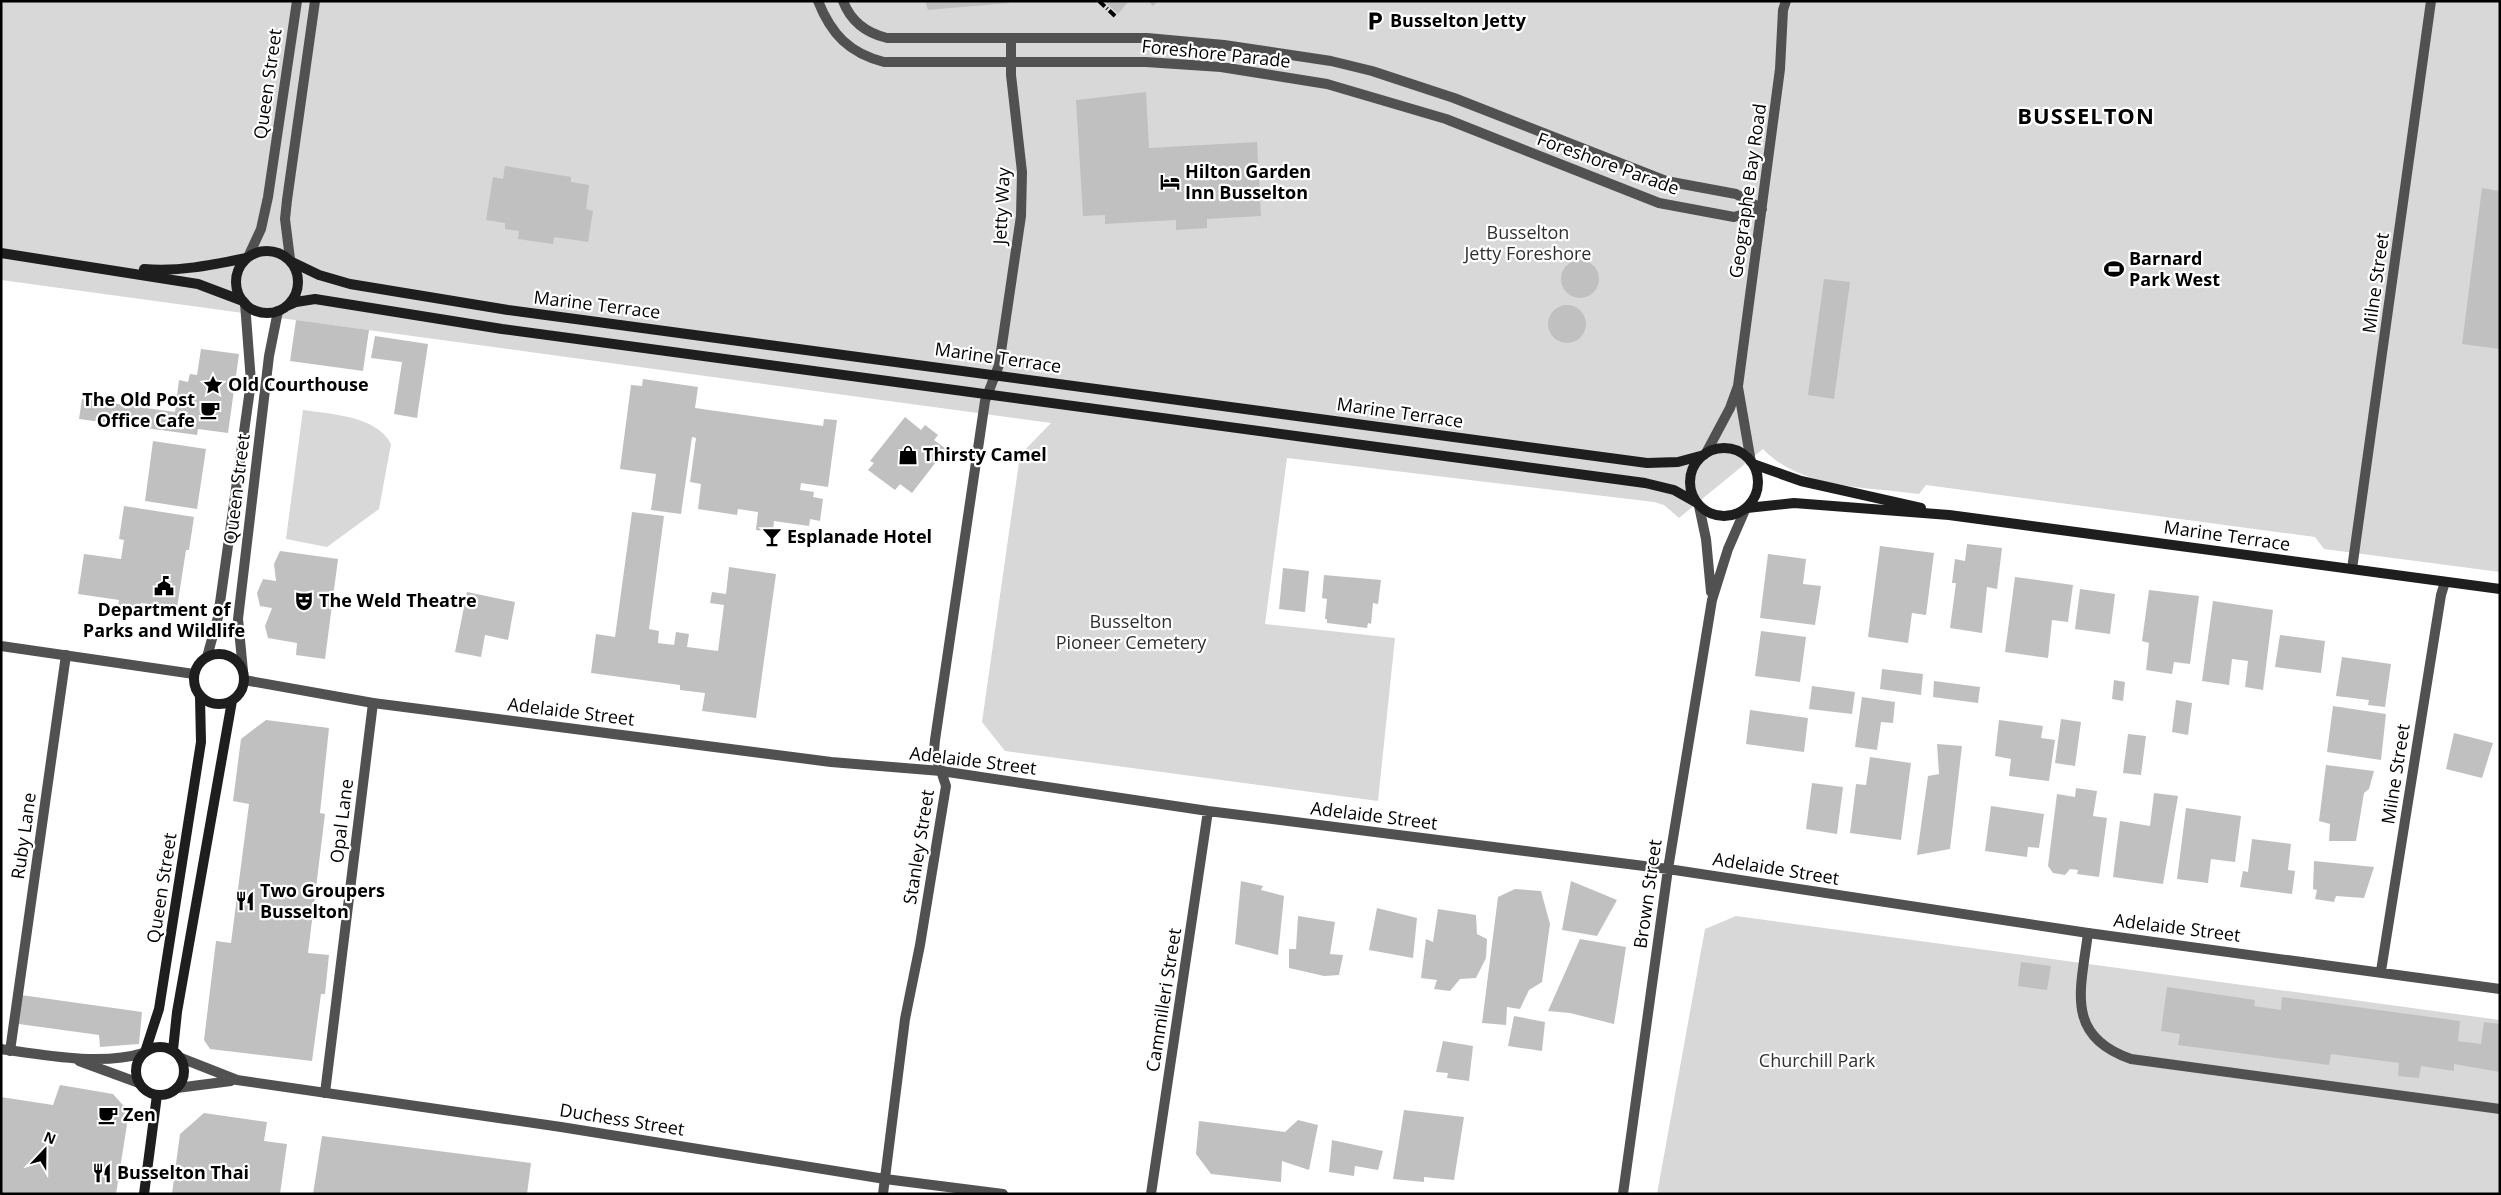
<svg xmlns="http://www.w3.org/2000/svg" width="2501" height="1195" font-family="'Open Sans',sans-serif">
<rect width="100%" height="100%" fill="#fff"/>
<path fill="#d8d8d8" d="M 1,1 L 2500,1 L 2500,572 L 2324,549 L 2315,537 L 1926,485 L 1919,494 C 1868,487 1801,489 1763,449 L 1679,518 L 1664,505 L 1654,502 L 1287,458 L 1265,624 L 1395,638 L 1378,801 L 1005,751 L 982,722 L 1020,455 L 1051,423 L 1,280 Z
M 303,410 C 331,414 377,416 391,444 L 379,509 L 327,547 L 286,539 Z
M 1736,916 L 2500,1020 L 2500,1194 L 1657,1194 L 1705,929 Z"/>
<path fill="#c0c0c0" d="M 925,1 L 1009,1 L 1009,3 L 928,10 Z
M 1104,1 L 1129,1 L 1118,14 Z
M 1148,1 L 1158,1 L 1153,6 Z
M 1146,92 L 1149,148 L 1257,142 L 1261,216 L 1207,219 L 1207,228 L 1176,230 L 1176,220 L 1105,224 L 1105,215 L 1083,216 L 1076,100 Z
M 505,166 L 571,177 L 571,182 L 589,185 L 586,209 L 593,211 L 588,242 L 554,237 L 553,244 L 518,239 L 519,231 L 505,229 L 505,223 L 486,220 L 493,177 L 503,179 Z
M 2482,188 L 2500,191 L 2500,349 L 2462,344 Z
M1561 279a19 19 0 1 1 38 0a19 19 0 1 1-38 0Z
M 1824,279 L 1850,282 L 1834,399 L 1808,395 Z
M1548 324a19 19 0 1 1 38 0a19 19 0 1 1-38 0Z
M 296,320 L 369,330 L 363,371 L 290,361 Z
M 375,336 L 428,344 L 417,418 L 394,414 L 402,362 L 371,358 Z
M 201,349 L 239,354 L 228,433 L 198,429 L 197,435 L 79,419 L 82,399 L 175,412 L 179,380 L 188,382 L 190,374 L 197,375 Z
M 643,379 L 698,387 L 695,408 L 823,426 L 824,419 L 837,420 L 828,487 L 801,483 L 800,490 L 814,492 L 813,497 L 823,499 L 820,521 L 810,519 L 809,526 L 774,521 L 773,532 L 756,530 L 758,512 L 738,509 L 737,515 L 698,509 L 701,484 L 690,482 L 696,438 L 692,437 L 681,514 L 651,510 L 656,474 L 620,469 L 631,385 L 642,386 Z
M 905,417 L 921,430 L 925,425 L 938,435 L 934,440 L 946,449 L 912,493 L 900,484 L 895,490 L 868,470 L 874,463 L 870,461 Z
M 153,441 L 206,449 L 197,509 L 145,501 Z
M 124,506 L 194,517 L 189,550 L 186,550 L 177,608 L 141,603 L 140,610 L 118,606 L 119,600 L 78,594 L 84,554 L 121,559 L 124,540 L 119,539 Z
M 632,512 L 664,516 L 649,629 L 659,631 L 658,643 L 674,645 L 676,632 L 689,634 L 687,647 L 718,651 L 724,605 L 710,603 L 712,592 L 726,594 L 729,567 L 776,574 L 756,718 L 702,711 L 705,693 L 680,690 L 680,685 L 591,673 L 596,634 L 615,637 Z
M 1967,544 L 2002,548 L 1997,589 L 1987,587 L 1982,633 L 1950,628 L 1956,583 L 1952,583 L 1955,559 L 1965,561 Z
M 1880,546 L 1934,553 L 1926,615 L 1912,613 L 1908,643 L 1868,637 Z
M 280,551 L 338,559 L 325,659 L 296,655 L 297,643 L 268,638 L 265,626 L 272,608 L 260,606 L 257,593 L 263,579 L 276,581 L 274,564 Z
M 1768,554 L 1806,559 L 1803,584 L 1821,586 L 1815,625 L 1760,618 Z
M 1283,568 L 1309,571 L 1305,612 L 1279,609 Z
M 1324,575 L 1381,580 L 1378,604 L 1373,603 L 1371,624 L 1368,623 L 1367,628 L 1327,623 L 1327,619 L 1325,619 L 1327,599 L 1322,598 Z
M 2015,577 L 2073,585 L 2068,622 L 2052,620 L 2048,658 L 2005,652 Z
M 2080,589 L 2115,594 L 2110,634 L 2075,629 Z
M 2149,590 L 2199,596 L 2190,664 L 2174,662 L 2172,674 L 2146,670 L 2149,643 L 2142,641 Z
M 467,592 L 515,602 L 508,640 L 485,635 L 481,657 L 455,652 Z
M 2213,601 L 2273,610 L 2263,690 L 2245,687 L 2248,661 L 2232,659 L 2229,685 L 2202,681 Z
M 1761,631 L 1806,637 L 1800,682 L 1755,676 Z
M 2280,635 L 2325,641 L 2321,673 L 2275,667 Z
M 2342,657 L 2391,664 L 2385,707 L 2368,705 L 2369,700 L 2336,696 Z
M 1882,669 L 1923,674 L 1921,695 L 1880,689 Z
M 2114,680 L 2125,682 L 2123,701 L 2112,699 Z
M 1934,681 L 1980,687 L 1978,703 L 1933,697 Z
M 1812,686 L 1855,692 L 1852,714 L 1809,709 Z
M 1862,697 L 1895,702 L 1893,723 L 1881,722 L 1877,750 L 1855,747 Z
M 2176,700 L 2192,703 L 2188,735 L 2172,732 Z
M 2333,706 L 2386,714 L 2381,760 L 2327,752 Z
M 1750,710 L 1808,718 L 1804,752 L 1746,744 Z
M 2061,719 L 2081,722 L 2075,766 L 2055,763 Z
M 266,720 L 329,728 L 320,813 L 325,814 L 308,953 L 329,955 L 325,994 L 321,994 L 312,1061 L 210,1049 L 204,1040 L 216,941 L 231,943 L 249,804 L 233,801 L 241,739 Z
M 1999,720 L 2043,726 L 2041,738 L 2055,740 L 2049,781 L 2009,776 L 2011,759 L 1995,756 Z
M 2454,733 L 2493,743 L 2482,778 L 2446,769 Z
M 2128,734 L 2146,736 L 2141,775 L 2123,773 Z
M 1937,744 L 1962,746 L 1950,849 L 1917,855 L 1928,776 L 1939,774 Z
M 1870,757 L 1911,763 L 1901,840 L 1850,833 L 1856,784 L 1866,785 Z
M 2326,765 L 2374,771 L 2369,789 L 2364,793 L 2356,841 L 2329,841 L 2330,824 L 2319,821 Z
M 1812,783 L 1843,787 L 1837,834 L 1806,829 Z
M 2076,788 L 2097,791 L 2093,816 L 2107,818 L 2099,877 L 2077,874 L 2078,870 L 2070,869 L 2065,875 L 2053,873 L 2048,866 L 2057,794 L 2075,797 Z
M 2154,793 L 2178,796 L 2163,884 L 2113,877 L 2120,821 L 2150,826 Z
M 1991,806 L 2044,814 L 2039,848 L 2028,847 L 2027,857 L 1985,851 Z
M 2186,808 L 2241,816 L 2235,862 L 2211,859 L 2208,883 L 2177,879 Z
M 2252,839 L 2291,844 L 2288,870 L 2295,871 L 2292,894 L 2240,887 L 2243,871 L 2248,872 Z
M 2314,861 L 2374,867 L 2364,898 L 2336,896 L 2334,902 L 2315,899 L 2317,890 L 2313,889 Z
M 1241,881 L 1263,886 L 1261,890 L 1284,896 L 1278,955 L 1235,944 Z
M 1571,881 L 1617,900 L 1597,936 L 1562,930 Z
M 1515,889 L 1541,891 L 1550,924 L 1542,982 L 1529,990 L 1520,1009 L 1507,1007 L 1506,1025 L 1482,1023 L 1498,897 Z
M 1377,908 L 1417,918 L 1413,958 L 1369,950 Z
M 1438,909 L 1476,915 L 1477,934 L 1487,939 L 1486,958 L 1476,978 L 1460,979 L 1450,991 L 1434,989 L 1437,980 L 1421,978 L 1426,939 L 1433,942 Z
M 1298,916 L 1335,922 L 1330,954 L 1343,955 L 1339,975 L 1324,976 L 1289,968 L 1289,949 L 1296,949 Z
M 1580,939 L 1626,947 L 1614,1024 L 1570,1013 L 1548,1011 Z
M 2021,962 L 2051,966 L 2047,990 L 2018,986 Z
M 2167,987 L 2255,1000 L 2254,1006 L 2281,1010 L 2282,997 L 2460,1021 L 2458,1041 L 2481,1044 L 2484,1022 L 2500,1024 L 2500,1072 L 2454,1064 L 2454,1071 L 2421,1066 L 2419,1078 L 2398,1076 L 2399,1063 L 2331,1054 L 2329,1065 L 2178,1045 L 2180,1034 L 2161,1031 Z
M 21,995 L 142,1012 L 139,1044 L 100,1047 L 99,1035 L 19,1024 Z
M 1514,1016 L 1545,1022 L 1542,1051 L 1508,1046 Z
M 1443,1041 L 1473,1046 L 1469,1081 L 1447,1078 L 1448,1073 L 1436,1072 Z
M 60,1085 L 113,1094 L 129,1112 L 116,1194 L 1,1194 L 1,1097 L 53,1105 Z
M 1404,1110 L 1464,1117 L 1454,1180 L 1424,1177 L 1424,1182 L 1393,1179 Z
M 204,1113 L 267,1122 L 264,1141 L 287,1144 L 280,1194 L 172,1194 L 180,1134 Z
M 1298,1120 L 1318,1125 L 1309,1170 L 1282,1161 L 1281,1182 L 1211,1174 L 1196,1154 L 1199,1121 L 1285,1132 Z
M 322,1136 L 531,1163 L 527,1194 L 313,1194 Z
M 1332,1140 L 1383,1151 L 1378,1170 L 1355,1166 L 1354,1176 L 1329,1172 Z"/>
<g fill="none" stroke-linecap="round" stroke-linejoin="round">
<path stroke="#515151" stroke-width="10" d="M 2088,933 C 2081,989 2064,1036 2131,1059 L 2500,1109
M 10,1051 L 66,655
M 325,1093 L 373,703
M 883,1194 L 905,1019 L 920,945 L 946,786 L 941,771"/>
<path stroke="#515151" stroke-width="10" d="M 818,1 C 831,34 849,53 884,62 L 1146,62 L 1221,67 L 1327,84 L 1446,119 L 1659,203 L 1734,217 L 1762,209
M 843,1 C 851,22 866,33 887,38 L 1147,38 L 1224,45 L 1331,61 L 1372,71 L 1454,98 L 1666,181 L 1736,194 L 1762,209
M 248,257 L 261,229 L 268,197 L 297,1
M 290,259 L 285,219 L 287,200 L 315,1
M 1738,387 L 1751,462
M 1706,453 L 1730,408 L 1738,386 L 1780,69 L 1783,10 L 1786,1
M 1699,506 L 1706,539 L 1711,592
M 2352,569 L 2431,1
M 1,646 L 194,674
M 207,657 L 218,617 L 251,382 L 245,303
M 243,671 L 238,619 L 269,356 L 278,311
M 244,680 L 373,703 L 831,762 L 941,771 L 1208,811 L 1668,869 L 2088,933 L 2500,989
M 941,771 L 934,751 L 935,740 L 985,401 L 999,365 L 1021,216 L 1022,172 L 1011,75 L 1011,39
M 2381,971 L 2441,595 L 2445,582
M 1,1049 C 44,1055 102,1066 143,1053
M 181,1058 L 237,1080 L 561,1127 L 885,1179 L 1003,1194
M 79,1061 L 139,1083
M 177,1088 L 231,1081
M 1151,1194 L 1208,811
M 1623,1194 L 1668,869 L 1712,600 L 1728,549 L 1745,510"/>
<path stroke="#1e1e1e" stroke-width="10" d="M236 282a31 31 0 1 1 62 0a31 31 0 1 1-62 0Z
M 1,253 L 198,284 L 243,301
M 292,262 L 319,275 L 350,284 L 508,310 L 1647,463 L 1678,462 L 1704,455
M 144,269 C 179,272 212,265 246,258
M 287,306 L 296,302 L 315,299 L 502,329 L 1645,483 L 1674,490 L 1697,503
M1690 482a34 34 0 1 1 68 0a34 34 0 1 1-68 0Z
M 1753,464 L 1801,481 L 1921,508
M 1747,508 L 1794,503 L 1949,515 L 2500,589
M194 679a25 25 0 1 1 50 0a25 25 0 1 1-50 0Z
M136 1071a24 24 0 1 1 48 0a24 24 0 1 1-48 0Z
M 173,1050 L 177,1012 L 232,701
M 145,1052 L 159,1009 L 201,742 L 200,697
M 144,1194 L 157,1095"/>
<path stroke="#000" stroke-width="4" stroke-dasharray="8 2.5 1 2.5" stroke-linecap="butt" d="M 1099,1 L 1115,16"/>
</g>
<defs>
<symbol id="parking-bare" viewBox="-9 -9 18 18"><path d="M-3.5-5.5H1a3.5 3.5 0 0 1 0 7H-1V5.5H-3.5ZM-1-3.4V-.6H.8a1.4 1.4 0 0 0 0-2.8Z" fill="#000" stroke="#fff" stroke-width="2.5" paint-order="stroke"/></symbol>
<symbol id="hotel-bare" viewBox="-9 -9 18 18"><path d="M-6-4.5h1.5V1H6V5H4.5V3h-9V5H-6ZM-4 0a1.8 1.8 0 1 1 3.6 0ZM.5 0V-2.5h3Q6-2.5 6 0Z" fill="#000" stroke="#fff" stroke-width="2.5" paint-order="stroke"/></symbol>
<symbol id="stadium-bare" viewBox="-9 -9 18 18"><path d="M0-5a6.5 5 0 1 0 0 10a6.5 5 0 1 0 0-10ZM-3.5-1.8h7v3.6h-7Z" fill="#000" stroke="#fff" stroke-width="2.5" paint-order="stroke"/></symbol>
<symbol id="sight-bare" viewBox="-9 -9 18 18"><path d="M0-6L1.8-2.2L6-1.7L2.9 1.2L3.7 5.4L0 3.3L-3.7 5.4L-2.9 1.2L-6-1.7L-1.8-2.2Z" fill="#000" stroke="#fff" stroke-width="2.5" paint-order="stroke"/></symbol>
<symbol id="cafe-bare" viewBox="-9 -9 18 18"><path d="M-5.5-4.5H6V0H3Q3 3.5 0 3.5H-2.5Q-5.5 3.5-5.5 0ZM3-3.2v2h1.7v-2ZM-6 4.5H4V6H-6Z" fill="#000" stroke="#fff" stroke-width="2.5" paint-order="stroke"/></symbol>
<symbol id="shop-bare" viewBox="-9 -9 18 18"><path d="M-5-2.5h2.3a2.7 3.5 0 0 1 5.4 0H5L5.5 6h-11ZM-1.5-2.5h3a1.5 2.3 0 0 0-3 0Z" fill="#000" stroke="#fff" stroke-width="2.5" paint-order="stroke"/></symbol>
<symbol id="bar-bare" viewBox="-9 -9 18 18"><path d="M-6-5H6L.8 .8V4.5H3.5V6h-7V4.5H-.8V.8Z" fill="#000" stroke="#fff" stroke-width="2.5" paint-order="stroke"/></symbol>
<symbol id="civic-bare" viewBox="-9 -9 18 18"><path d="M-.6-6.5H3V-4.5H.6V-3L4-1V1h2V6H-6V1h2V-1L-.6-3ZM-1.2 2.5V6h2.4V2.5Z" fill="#000" stroke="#fff" stroke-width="2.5" paint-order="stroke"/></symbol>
<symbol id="theatre-bare" viewBox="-9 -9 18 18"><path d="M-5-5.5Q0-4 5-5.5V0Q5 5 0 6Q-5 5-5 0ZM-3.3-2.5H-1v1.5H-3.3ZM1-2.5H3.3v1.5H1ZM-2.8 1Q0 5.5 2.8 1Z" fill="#000" stroke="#fff" stroke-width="2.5" paint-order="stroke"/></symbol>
<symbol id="restaurant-bare" viewBox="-9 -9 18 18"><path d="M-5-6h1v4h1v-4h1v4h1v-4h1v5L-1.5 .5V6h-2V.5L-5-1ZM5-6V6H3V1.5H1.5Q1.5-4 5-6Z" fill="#000" stroke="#fff" stroke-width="2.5" paint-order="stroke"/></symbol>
</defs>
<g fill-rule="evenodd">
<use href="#parking-bare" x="1361" y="7" width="28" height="28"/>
<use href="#hotel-bare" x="1156" y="168" width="28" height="28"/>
<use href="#stadium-bare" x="2100" y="255" width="28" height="28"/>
<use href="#sight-bare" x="199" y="371" width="28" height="28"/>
<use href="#cafe-bare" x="196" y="396" width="28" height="28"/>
<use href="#shop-bare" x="894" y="441" width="28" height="28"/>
<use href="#bar-bare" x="758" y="523" width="28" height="28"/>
<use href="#civic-bare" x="150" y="572" width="28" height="28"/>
<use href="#theatre-bare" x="290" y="587" width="28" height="28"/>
<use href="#restaurant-bare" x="231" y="887" width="28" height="28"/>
<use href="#cafe-bare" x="94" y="1101" width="28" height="28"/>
<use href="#restaurant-bare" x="88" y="1159" width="28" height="28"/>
</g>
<g text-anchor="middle" stroke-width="4.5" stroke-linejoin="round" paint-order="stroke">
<g font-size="18" font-weight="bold" fill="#000" stroke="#fff" text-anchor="start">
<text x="1390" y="27">Busselton Jetty</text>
<text x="1185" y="178">Hilton Garden<tspan x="1185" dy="21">Inn Busselton</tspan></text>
<text x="2129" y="265">Barnard<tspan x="2129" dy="21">Park West</tspan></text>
<text x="228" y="391">Old Courthouse</text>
<text x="195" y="406" text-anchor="end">The Old Post<tspan x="195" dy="21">Office Cafe</tspan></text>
<text x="923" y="461">Thirsty Camel</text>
<text x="787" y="543">Esplanade Hotel</text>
<text x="319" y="607">The Weld Theatre</text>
<text x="164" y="616" text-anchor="middle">Department of<tspan x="164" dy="21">Parks and Wildlife</tspan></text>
<text x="260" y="897">Two Groupers<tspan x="260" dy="21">Busselton</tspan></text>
<text x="123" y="1121">Zen</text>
<text x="117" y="1179">Busselton Thai</text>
</g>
<g font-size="18" fill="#000" stroke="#fff">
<text transform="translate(1216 54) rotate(6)" y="6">Foreshore Parade</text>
<text transform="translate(268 84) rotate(-82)" y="6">Queen Street</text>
<text transform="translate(1608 164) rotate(20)" y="6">Foreshore Parade</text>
<text transform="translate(1748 191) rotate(-82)" y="6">Geographe Bay Road</text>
<text transform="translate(1002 206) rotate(-87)" y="6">Jetty Way</text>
<text transform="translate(2376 283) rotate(-82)" y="6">Milne Street</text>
<text transform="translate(597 305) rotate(7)" y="6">Marine Terrace</text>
<text transform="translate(998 358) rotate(8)" y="6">Marine Terrace</text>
<text transform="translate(1400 413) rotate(8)" y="6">Marine Terrace</text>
<text transform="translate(237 489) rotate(-83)" y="6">Queen Street</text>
<text transform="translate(2227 536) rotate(8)" y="6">Marine Terrace</text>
<text transform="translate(571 712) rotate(7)" y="6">Adelaide Street</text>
<text transform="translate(973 761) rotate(7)" y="6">Adelaide Street</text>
<text transform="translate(2396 774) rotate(-81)" y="6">Milne Street</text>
<text transform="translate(1374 816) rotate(7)" y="6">Adelaide Street</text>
<text transform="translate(342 821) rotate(-83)" y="6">Opal Lane</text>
<text transform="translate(24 836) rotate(-82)" y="6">Ruby Lane</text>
<text transform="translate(919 847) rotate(-81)" y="6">Stanley Street</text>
<text transform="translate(1776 869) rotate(9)" y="6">Adelaide Street</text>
<text transform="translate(162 888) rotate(-81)" y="6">Queen Street</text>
<text transform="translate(1648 894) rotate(-82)" y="6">Brown Street</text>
<text transform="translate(2177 928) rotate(7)" y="6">Adelaide Street</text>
<text transform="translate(1164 1000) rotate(-81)" y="6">Cammilleri Street</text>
<text transform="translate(622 1120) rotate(9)" y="6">Duchess Street</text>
</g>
<g font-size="18" fill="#2f2f2f" stroke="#fff">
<text x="1528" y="239">Busselton<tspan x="1528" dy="21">Jetty Foreshore</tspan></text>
<text x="1131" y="628">Busselton<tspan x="1131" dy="21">Pioneer Cemetery</tspan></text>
<text x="1817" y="1067">Churchill Park</text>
</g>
<g font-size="22" font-weight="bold" letter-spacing="1" fill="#000" stroke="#fff">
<text x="2086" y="124">BUSSELTON</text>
</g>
</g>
<rect width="2501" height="1195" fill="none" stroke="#000000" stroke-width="5"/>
<g transform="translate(45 1150) rotate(22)" stroke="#ffffff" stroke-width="4" paint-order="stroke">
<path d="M0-4L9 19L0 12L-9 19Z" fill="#000000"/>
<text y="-8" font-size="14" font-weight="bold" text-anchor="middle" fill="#000000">N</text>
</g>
</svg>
